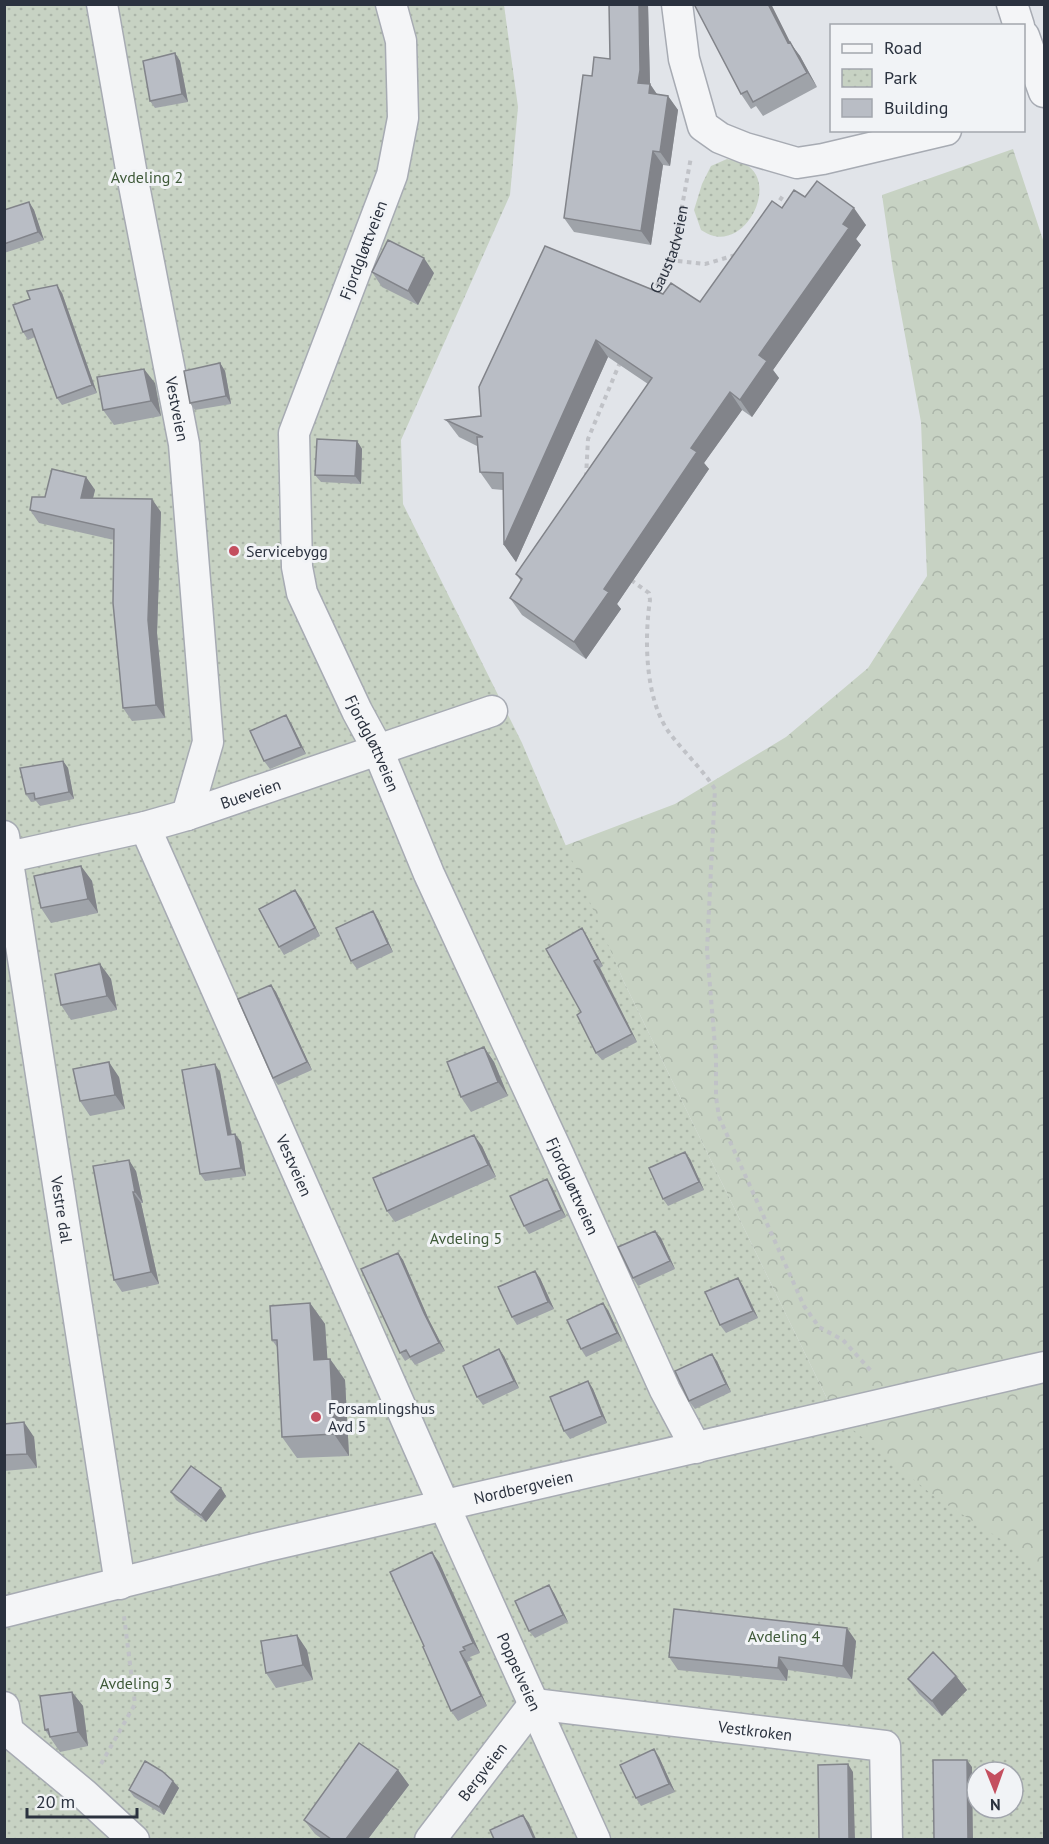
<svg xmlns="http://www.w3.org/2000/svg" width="1049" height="1844" font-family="'PT Sans',sans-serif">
<defs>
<pattern id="forest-crowns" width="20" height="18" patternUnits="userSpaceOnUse" patternTransform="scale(1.5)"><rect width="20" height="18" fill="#c7d2c3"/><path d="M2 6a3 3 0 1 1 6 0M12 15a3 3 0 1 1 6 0" fill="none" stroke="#abb5a9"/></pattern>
<pattern id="park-dots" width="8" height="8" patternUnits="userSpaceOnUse" patternTransform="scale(1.5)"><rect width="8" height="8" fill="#c7d2c3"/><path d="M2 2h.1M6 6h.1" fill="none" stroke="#abb5a9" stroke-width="1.8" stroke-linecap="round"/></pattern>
</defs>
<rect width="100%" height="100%" fill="#e1e4e9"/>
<path fill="url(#forest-crowns)" d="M 1013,149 L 1044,243 L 1044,1623 L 835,1415 L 624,982 L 564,846 L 675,804 L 786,737 L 868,668 L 927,576 L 921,422 L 893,270 L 882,195 Z"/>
<path fill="url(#park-dots)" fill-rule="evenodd" d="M 5,5 L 504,5 L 518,107 L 510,195 L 401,440 L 403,504 L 522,743 L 624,982 L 835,1415 L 935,1497 L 1024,1554 L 1044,1581 L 1044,1839 L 5,1840 ZM 977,1772 L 1013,1772 L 1013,1808 L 977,1808 Z
M 727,159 C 732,160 740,161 745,164 C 778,182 749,244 714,236 C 709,235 705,232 701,230 L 694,210 L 702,184 L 711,166 Z"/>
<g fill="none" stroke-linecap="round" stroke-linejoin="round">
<defs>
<g id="street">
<path id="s2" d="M 102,4 L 132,175 L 184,444 L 208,742 L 187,815"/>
<path id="s3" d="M 391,4 L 401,41 L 403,118 L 392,175 L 294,433 L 297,567 L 302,593 L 357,711 L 377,748 L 429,874 L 557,1151 L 665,1390 L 696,1448"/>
<path d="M 677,4 L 684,59 L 703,126 L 720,138 L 745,148 L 797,163 L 823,159 L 946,130"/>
<path d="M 1012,4 L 1019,26"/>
<path d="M 1024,36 L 1044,92"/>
<path id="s4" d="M 145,827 L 444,1505 L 595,1840"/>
<path id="s5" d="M 4,836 L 120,1584"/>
<path id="s6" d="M 4,858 L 145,827 L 187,815 L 492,711"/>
<path id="s7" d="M 4,1612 L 263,1547 L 1044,1367"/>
<path d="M 4,1707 L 8,1731 L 84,1794 L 134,1840"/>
<path id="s8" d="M 430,1840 L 534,1704 L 885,1746 L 887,1840"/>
</g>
</defs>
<use href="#street" stroke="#a7abb3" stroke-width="33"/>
<g stroke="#c0c2c7" stroke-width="4" stroke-dasharray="4.5 4.5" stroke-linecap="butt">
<path d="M 775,208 L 784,194"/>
<path d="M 669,260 L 705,264 L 736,255"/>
<path id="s1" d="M 653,294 L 669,260 L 676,240 L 691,157"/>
<path d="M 586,477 L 588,439 L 621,360"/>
<path d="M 631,580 L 649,593 L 650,600 C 644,640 645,702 671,735 C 685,753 702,769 715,789 L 707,950 L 716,1058 L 716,1097 L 719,1117 L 804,1306 L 819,1327 L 843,1340 L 872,1372"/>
<path d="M 101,1764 L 135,1704 L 124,1616"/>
</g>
<use href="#street" stroke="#f4f5f7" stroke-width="30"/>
</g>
<path fill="#9fa3a9" d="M 609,4 L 648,4 L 650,84 L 657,94 L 668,96 L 678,110 L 670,166 L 663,165 L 651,245 L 574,232 L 564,218 L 592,76 L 610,59 Z
M 694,4 L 771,4 L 791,44 L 800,56 L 817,87 L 763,116 L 756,106 L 751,109 L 741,94 Z
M 175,53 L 180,61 L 188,102 L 155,108 L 150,101 Z
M 805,197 L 866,225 L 856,239 L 861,245 L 773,370 L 779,378 L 752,417 L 742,410 L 704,463 L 709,469 L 617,604 L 621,609 L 586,659 L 522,615 L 510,598 L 521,581 L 516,574 L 648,384 L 608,357 L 516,562 L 504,545 L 503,490 L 492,489 L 480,472 L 477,446 L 459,437 L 446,420 L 481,416 L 663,294 L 700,302 L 782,208 Z
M 29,202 L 34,210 L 44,240 L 4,253 L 4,210 Z
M 372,272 L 434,273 L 418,305 L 382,287 Z
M 62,293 L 97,393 L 62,405 L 57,398 L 35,337 L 28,340 L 23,332 Z
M 220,363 L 225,371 L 231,404 L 195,410 L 190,403 Z
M 155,383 L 161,416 L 114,425 L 103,410 Z
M 357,441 L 362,449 L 361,484 L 321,482 L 315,475 Z
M 86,477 L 95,490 L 93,498 L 161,512 L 157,633 L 165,718 L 132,721 L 123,708 L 114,540 L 39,523 L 30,510 L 45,497 Z
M 291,723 L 306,754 L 270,769 L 264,761 Z
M 63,761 L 68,768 L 74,799 L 40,806 L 36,801 L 31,802 L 26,794 Z
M 81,866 L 92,881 L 98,913 L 51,923 L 41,908 Z
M 301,898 L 320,936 L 284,955 L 279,947 Z
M 378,919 L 393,952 L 357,969 L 351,961 Z
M 587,936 L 603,966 L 600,968 L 637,1042 L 602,1060 L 596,1053 L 581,1012 Z
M 100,964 L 111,979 L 117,1010 L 71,1020 L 61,1005 Z
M 271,985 L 276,992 L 312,1070 L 278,1085 L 273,1078 Z
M 484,1047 L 494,1062 L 508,1096 L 471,1112 L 461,1097 Z
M 220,1072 L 232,1135 L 235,1134 L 241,1142 L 246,1176 L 205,1181 L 200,1174 Z
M 119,1077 L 125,1109 L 90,1116 L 80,1101 Z
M 482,1146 L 496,1177 L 395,1222 L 387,1211 Z
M 690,1159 L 704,1190 L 668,1206 L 663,1199 Z
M 136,1171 L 143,1203 L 141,1203 L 159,1284 L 122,1292 L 114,1280 Z
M 552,1187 L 566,1217 L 529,1234 L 524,1226 Z
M 661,1238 L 675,1269 L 638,1286 L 633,1278 Z
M 398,1253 L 403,1260 L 429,1320 L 445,1351 L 415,1365 L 410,1358 L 405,1361 L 400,1353 Z
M 540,1278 L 554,1309 L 517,1325 L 512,1317 Z
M 738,1278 L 743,1286 L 758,1318 L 726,1333 L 720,1325 Z
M 310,1303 L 325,1324 L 327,1359 L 330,1359 L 345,1380 L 349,1456 L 297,1458 L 282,1437 L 277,1347 L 272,1340 Z
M 608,1310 L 622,1340 L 586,1357 L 581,1349 Z
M 504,1356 L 519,1388 L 483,1405 L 477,1397 Z
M 717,1361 L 731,1392 L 695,1409 L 689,1401 Z
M 588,1381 L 593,1389 L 607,1423 L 570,1439 L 564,1431 Z
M 4,1424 L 34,1437 L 37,1468 L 4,1471 Z
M 221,1488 L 226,1496 L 206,1522 L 176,1500 L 171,1492 Z
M 439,1562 L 480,1653 L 470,1657 L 472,1660 L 467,1662 L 487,1706 L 458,1721 L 451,1711 L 424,1646 Z
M 554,1593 L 568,1622 L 535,1638 L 529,1631 Z
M 856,1641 L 852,1679 L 788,1670 L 787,1681 L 678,1670 L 669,1657 Z
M 307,1650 L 313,1680 L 276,1688 L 266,1673 Z
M 956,1676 L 967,1690 L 942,1716 L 919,1694 L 908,1679 Z
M 72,1692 L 83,1706 L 88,1746 L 60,1752 L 45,1730 Z
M 659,1757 L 675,1792 L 641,1806 L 636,1798 Z
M 398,1770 L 409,1785 L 368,1839 L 322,1839 L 315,1834 L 304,1820 Z
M 173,1781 L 179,1788 L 164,1815 L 134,1797 L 129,1790 Z"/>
<path fill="#82848a" d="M 639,4 L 648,4 L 650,84 L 638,83 Z
M 768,4 L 771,4 L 791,44 L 800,56 L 817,87 L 788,43 Z
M 175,53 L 180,61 L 188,102 L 182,94 Z
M 650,84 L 660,99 L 649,93 Z
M 668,96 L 678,110 L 670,166 L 660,152 Z
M 653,151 L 663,165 L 651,245 L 641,231 Z
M 29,202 L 34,210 L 44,240 L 38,232 Z
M 854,208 L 866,225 L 856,239 L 861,245 L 773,370 L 779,378 L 752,417 L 740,400 L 759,355 L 843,224 Z
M 424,258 L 434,273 L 418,305 L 408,291 Z
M 57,285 L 62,293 L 97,393 L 92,385 Z
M 596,340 L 608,357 L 516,562 L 504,545 Z
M 220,363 L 225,371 L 231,404 L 226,396 Z
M 144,369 L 155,383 L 161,416 L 151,401 Z
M 730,392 L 742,410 L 704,463 L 709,469 L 617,604 L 621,609 L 586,659 L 574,642 L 604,589 L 691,448 Z
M 357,441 L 362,449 L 361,484 L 355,476 Z
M 86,477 L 95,490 L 90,510 L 81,498 Z
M 152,499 L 161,512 L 157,633 L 165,718 L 156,705 L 148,620 Z
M 286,715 L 291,723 L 306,754 L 301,747 Z
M 63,761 L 68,768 L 74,799 L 69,792 Z
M 81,866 L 92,881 L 98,913 L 88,899 Z
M 295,890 L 301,898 L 320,936 L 315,928 Z
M 373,911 L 378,919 L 393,952 L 388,944 Z
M 582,928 L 587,936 L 603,966 L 598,959 Z
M 594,961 L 600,968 L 637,1042 L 632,1034 Z
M 100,964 L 111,979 L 117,1010 L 107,996 Z
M 271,985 L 276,992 L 312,1070 L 307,1062 Z
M 484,1047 L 494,1062 L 508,1096 L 498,1082 Z
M 109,1062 L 119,1077 L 125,1109 L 115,1095 Z
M 215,1064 L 220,1072 L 233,1143 L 228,1135 Z
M 235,1134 L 241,1142 L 246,1176 L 241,1168 Z
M 474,1135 L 482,1146 L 496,1177 L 488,1165 Z
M 685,1152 L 690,1159 L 704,1190 L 699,1182 Z
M 129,1160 L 136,1171 L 143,1203 L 135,1192 Z
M 547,1179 L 552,1187 L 566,1217 L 561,1210 Z
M 133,1192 L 141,1203 L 159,1284 L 151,1272 Z
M 655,1231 L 661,1238 L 675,1269 L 670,1261 Z
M 398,1253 L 403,1260 L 429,1320 L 445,1351 L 439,1343 L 424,1313 Z
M 535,1271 L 540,1278 L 554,1309 L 548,1302 Z
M 738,1278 L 743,1286 L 758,1318 L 753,1311 Z
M 310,1303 L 325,1324 L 329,1381 L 314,1360 Z
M 603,1303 L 608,1310 L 622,1340 L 617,1333 Z
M 499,1349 L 504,1356 L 519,1388 L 514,1381 Z
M 712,1354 L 717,1361 L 731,1392 L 726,1384 Z
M 330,1359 L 345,1380 L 349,1456 L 334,1434 Z
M 588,1381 L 593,1389 L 607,1423 L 602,1416 Z
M 24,1422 L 34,1437 L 37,1468 L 27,1454 Z
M 221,1488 L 226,1496 L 206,1522 L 201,1515 Z
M 432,1552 L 439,1562 L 480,1653 L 473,1643 Z
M 549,1585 L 554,1593 L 568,1622 L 563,1615 Z
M 847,1628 L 856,1641 L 852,1679 L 843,1666 Z
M 297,1635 L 307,1650 L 313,1680 L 303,1665 Z
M 460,1652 L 467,1662 L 487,1706 L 481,1696 Z
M 779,1657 L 788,1670 L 787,1681 L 778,1668 Z
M 956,1676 L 967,1690 L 942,1716 L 932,1701 Z
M 72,1692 L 83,1706 L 88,1746 L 78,1732 Z
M 654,1749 L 659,1757 L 675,1792 L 669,1784 Z
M 967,1760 L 972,1767 L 973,1839 L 968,1839 Z
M 848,1764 L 853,1772 L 855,1839 L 849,1839 Z
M 398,1770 L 409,1785 L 368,1839 L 346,1839 Z
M 173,1781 L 179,1788 L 164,1815 L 159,1807 Z
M 523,1815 L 529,1823 L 536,1839 L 534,1839 Z"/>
<path fill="#b9bdc5" stroke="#82848a" stroke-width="1.5" d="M 609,4 L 639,4 L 640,70 L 638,83 L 650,84 L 649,93 L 668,96 L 660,152 L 653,151 L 641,231 L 564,218 L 583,75 L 592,76 L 594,57 L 610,59 Z
M 694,4 L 768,4 L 788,43 L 790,42 L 807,73 L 753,102 L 747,91 L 741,94 Z
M 175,53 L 182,94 L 150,101 L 143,61 Z
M 817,181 L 854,208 L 843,224 L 849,228 L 759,355 L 767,361 L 740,400 L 730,392 L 691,448 L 697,452 L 604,589 L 609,592 L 574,642 L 510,598 L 522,579 L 516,574 L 652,378 L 596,340 L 504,545 L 503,473 L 480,472 L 477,437 L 483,437 L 446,420 L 481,416 L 479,387 L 545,246 L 663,294 L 671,283 L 700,302 L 772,201 L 782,208 L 794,190 L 805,197 Z
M 29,202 L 38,232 L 4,244 L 4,210 Z
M 388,240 L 424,258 L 408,291 L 372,272 Z
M 57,285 L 92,385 L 57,398 L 32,329 L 23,332 L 13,305 L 30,299 L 27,291 Z
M 220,363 L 226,396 L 190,403 L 184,371 Z
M 144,369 L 151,401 L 103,410 L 97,377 Z
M 317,439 L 357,441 L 355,476 L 315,475 Z
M 52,469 L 86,477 L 81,498 L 152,499 L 148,620 L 156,705 L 123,708 L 113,603 L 114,529 L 30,510 L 32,497 L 45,497 Z
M 286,715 L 301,747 L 264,761 L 250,731 Z
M 63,761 L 69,792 L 35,799 L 34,793 L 26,794 L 20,768 Z
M 81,866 L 88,899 L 41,908 L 34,876 Z
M 295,890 L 315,928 L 279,947 L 259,909 Z
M 373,911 L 388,944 L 351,961 L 336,928 Z
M 582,928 L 598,959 L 594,961 L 632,1034 L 596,1053 L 577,1015 L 581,1012 L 546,949 Z
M 100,964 L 107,996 L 61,1005 L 55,974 Z
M 271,985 L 307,1062 L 273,1078 L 238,999 Z
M 484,1047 L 498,1082 L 461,1097 L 447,1062 Z
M 109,1062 L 115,1095 L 80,1101 L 73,1069 Z
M 215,1064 L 228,1135 L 235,1134 L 241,1168 L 200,1174 L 182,1070 Z
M 474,1135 L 488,1165 L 387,1211 L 373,1178 Z
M 685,1152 L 699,1182 L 663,1199 L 649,1168 Z
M 129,1160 L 135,1192 L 133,1192 L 151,1272 L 114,1280 L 93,1166 Z
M 547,1179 L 561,1210 L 524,1226 L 510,1196 Z
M 655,1231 L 670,1261 L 633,1278 L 618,1247 Z
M 398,1253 L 424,1313 L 439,1343 L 410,1357 L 406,1350 L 400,1353 L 361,1269 Z
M 535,1271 L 548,1302 L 512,1317 L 498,1287 Z
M 738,1278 L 753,1311 L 720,1325 L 705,1292 Z
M 310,1303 L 314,1360 L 330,1359 L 334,1434 L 282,1437 L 277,1340 L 272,1340 L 270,1306 Z
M 603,1303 L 617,1333 L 581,1349 L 567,1320 Z
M 499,1349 L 514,1381 L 477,1397 L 463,1366 Z
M 712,1354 L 726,1384 L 689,1401 L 675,1371 Z
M 588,1381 L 602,1416 L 564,1431 L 550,1397 Z
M 24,1422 L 27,1454 L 4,1455 L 4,1424 Z
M 191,1466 L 221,1488 L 201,1515 L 171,1492 Z
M 432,1552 L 473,1643 L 463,1647 L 465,1650 L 460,1652 L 481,1696 L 451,1711 L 423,1647 L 424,1646 L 390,1572 Z
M 549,1585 L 563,1615 L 529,1631 L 515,1601 Z
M 674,1609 L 847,1628 L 843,1666 L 779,1657 L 778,1668 L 669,1657 Z
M 297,1635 L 303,1665 L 266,1673 L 261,1641 Z
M 933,1652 L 956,1676 L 932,1701 L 908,1679 Z
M 72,1692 L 78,1732 L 50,1737 L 48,1729 L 45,1730 L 40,1696 Z
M 359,1743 L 398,1770 L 346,1839 L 331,1839 L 304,1820 Z
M 654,1749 L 669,1784 L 636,1798 L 620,1765 Z
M 933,1760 L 967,1760 L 968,1839 L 934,1839 Z
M 145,1761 L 162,1771 L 173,1781 L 159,1807 L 129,1790 Z
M 848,1764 L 849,1839 L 819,1839 L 818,1765 Z
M 523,1815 L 534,1839 L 494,1839 L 490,1830 Z"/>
<g fill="#c44f5f" stroke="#f1f3f6" stroke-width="2">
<circle cx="234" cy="551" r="6"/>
<circle cx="316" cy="1417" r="6"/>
</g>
<g text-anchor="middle" stroke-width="6" stroke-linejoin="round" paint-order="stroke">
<g font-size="16" fill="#3f5a39" stroke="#f1f3f6">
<text x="147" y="183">Avdeling 2</text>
<text x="466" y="1244">Avdeling 5</text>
<text x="784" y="1642">Avdeling 4</text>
<text x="136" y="1689">Avdeling 3</text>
</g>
<g font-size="16" fill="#2b323f" stroke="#f1f3f6">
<text dy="6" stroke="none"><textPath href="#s1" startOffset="48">Gaustadveien</textPath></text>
<text transform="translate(363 250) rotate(-69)" y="6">Fjordgløttveien</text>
<text dy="6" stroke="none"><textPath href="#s2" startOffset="412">Vestveien</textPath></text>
<text dy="6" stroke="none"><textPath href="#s3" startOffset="776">Fjordgløttveien</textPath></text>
<text dy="6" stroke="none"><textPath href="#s6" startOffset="255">Bueveien</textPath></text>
<text dy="6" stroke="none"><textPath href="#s4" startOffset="370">Vestveien</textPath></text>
<text dy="6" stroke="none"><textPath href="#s3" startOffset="1262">Fjordgløttveien</textPath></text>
<text dy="6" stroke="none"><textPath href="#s5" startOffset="378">Vestre dal</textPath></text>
<text dy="6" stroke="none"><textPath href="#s7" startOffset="534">Nordbergveien</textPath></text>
<text dy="6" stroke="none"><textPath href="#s4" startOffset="924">Poppelveien</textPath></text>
<text dy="6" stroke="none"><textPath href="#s8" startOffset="394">Vestkroken</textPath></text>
<text dy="6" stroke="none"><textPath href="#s8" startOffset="86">Bergveien</textPath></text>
</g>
<g font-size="16" fill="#2b323f" stroke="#f1f3f6" text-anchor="start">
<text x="246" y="557">Servicebygg</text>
<text x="328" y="1414">Forsamlingshus<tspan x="328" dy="18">Avd 5</tspan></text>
</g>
</g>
<rect width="1049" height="1844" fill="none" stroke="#2b323f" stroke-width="12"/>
<rect x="830" y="24" width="195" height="108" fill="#f1f3f6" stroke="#a2a6ad" stroke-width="1.5"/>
<rect x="842" y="44" width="30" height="9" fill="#f4f5f7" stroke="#a2a6ad" stroke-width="1.5"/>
<text x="884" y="54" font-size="18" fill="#2b323f">Road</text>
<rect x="842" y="69" width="30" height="18" fill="url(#park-dots)" stroke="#a2a6ad" stroke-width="1.5"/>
<text x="884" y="84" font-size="18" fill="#2b323f">Park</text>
<rect x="842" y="99" width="30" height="18" fill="#b9bdc5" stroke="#a2a6ad" stroke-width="1.5"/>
<text x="884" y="114" font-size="18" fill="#2b323f">Building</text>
<g transform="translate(995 1790) rotate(179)"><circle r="28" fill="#f1f3f6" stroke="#a2a6ad" stroke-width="1.5"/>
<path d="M0-4.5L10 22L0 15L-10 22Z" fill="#c44f5f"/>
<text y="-9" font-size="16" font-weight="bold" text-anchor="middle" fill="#2b323f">N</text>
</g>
<path d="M27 1808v9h110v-9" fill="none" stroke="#2b323f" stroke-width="3"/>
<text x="36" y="1808" font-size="18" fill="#2b323f" stroke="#f1f3f6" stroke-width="4.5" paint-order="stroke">20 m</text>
</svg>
